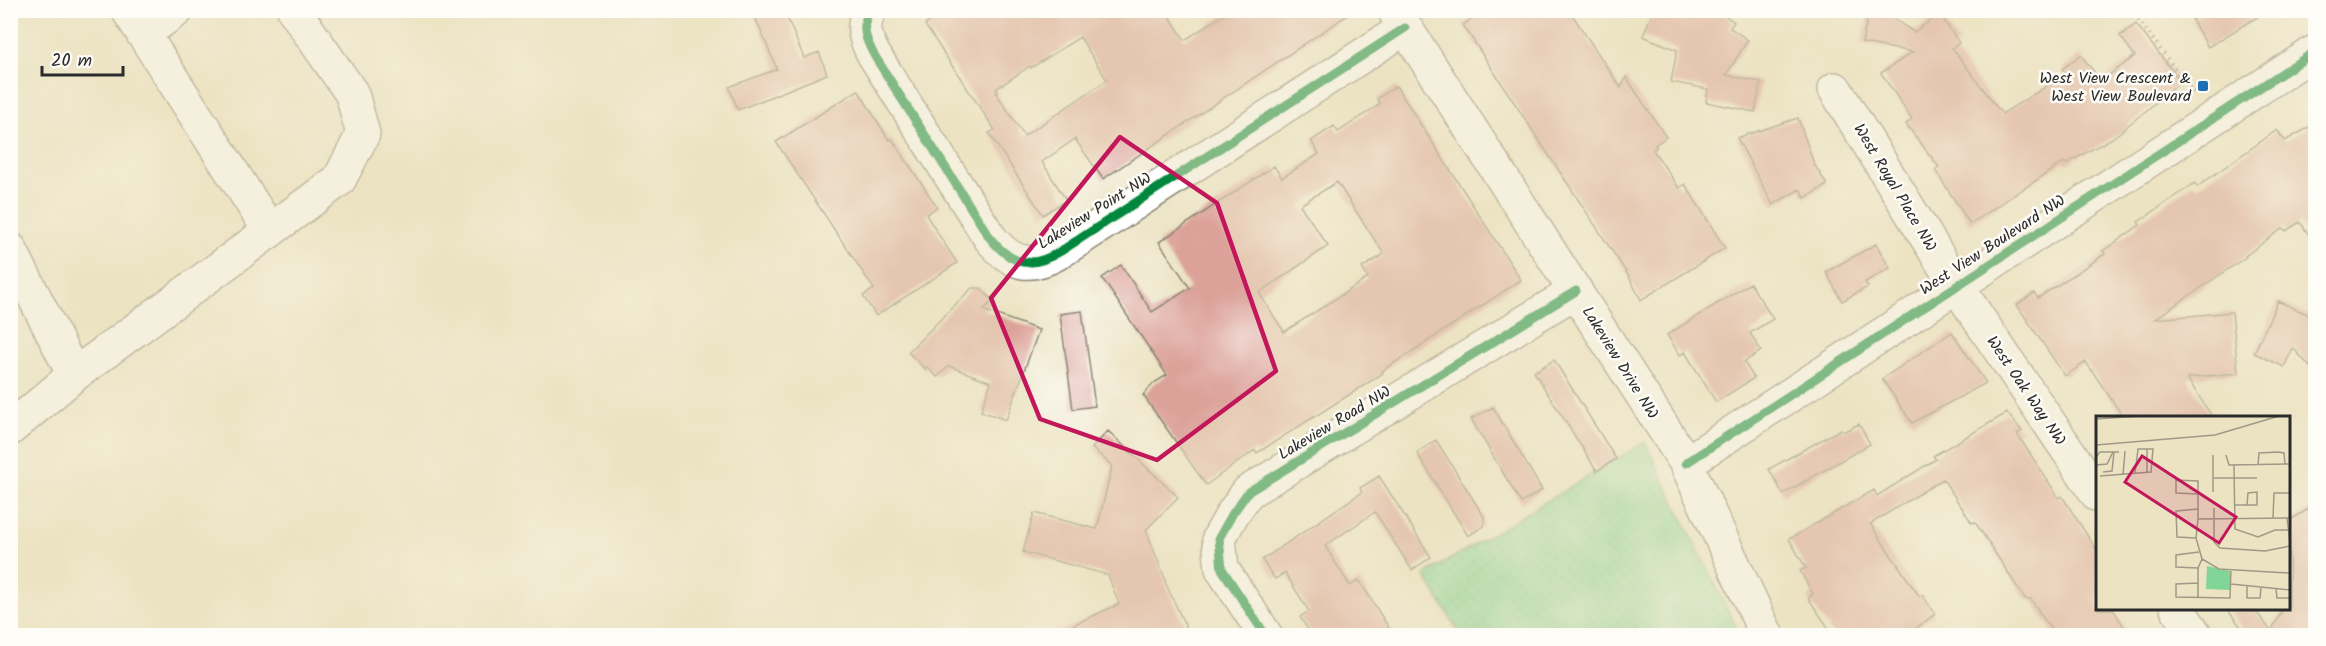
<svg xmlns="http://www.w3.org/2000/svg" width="2326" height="646" font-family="Kalam,sans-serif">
<defs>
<pattern id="park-dots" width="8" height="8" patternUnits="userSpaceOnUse" patternTransform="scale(1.5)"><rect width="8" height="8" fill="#81d596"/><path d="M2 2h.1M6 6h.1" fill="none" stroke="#70b781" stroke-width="1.8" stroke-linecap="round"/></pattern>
</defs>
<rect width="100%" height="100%" fill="#fdfcf7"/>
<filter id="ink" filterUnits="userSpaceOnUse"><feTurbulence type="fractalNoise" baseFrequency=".0167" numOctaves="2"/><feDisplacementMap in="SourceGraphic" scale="12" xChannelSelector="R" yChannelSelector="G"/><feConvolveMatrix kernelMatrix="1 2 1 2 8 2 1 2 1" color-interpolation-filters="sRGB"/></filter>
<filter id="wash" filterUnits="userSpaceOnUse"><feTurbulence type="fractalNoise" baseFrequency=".008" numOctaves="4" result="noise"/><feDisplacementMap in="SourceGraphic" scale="24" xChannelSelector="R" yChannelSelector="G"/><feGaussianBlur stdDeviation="1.35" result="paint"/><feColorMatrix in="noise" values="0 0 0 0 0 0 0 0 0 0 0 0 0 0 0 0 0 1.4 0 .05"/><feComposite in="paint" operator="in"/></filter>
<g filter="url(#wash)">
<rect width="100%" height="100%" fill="#ece3c3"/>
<path fill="url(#park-dots)" stroke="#568060" stroke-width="1.5" d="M 1645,442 L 1740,635 L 1461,635 L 1424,575 Z"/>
<g id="blocks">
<path fill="#dca29a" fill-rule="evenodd" d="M 752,10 L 784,10 L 804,58 L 819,52 L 827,74 L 738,110 L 729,87 L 777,69 Z
M 947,10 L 1165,10 L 1185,40 L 1231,10 L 1355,10 L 1103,179 L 1075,139 L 1042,162 L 1066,200 L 1043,215 L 989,133 L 995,130 L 925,25 ZM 1080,37 L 1107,80 L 1024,136 L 996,93 L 998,92 L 996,89 L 1030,66 L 1031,68 Z
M 1484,10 L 1569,10 L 1621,88 L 1626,77 L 1666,137 L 1655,145 L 1656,148 L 1653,150 L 1679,188 L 1685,184 L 1725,248 L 1641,300 L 1628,275 L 1463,25 Z
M 1653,10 L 1717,10 L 1734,22 L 1730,28 L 1748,40 L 1726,75 L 1761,82 L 1755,112 L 1706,102 L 1708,89 L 1671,82 L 1677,50 L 1643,36 Z
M 1869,10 L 1880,10 L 1914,32 L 1940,14 L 1959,43 L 1952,48 L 2002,114 L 2066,74 L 2062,69 L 2081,55 L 2101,81 L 2135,56 L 2120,36 L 2136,24 L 2181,82 L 2114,137 L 2066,164 L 2064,162 L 1970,224 L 1935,170 L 1939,167 L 1906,124 L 1912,119 L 1881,73 L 1913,52 L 1862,43 Z
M 2207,10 L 2269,10 L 2208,47 L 2192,20 Z
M 1396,86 L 1521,280 L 1382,371 L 1383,373 L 1363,386 L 1257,453 L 1255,450 L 1206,485 L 1143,395 L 1154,383 L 1167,375 L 1102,278 L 1121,265 L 1152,312 L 1190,288 L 1159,242 L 1274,166 L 1282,178 L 1319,154 L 1311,141 L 1334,126 L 1338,132 L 1380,104 L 1377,99 ZM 1337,182 L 1384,254 L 1362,268 L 1368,278 L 1284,332 L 1259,293 L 1328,246 L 1300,205 Z
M 858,90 L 889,140 L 892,139 L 937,207 L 926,215 L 957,263 L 876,316 L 863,296 L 874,289 L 776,142 Z
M 1798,118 L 1814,164 L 1827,185 L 1805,198 L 1800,189 L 1773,205 L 1737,138 Z
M 2316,123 L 2316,245 L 2300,222 L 2286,231 L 2283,228 L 2245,256 L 2246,257 L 2155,319 L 2232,312 L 2238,373 L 2187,378 L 2213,418 L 2124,418 L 2086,362 L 2065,376 L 2017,305 L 2034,293 L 2038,298 L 2105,254 L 2103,251 L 2140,225 L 2138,222 L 2195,183 L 2197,187 L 2277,130 L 2285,141 Z
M 1876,244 L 1890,268 L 1865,282 L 1868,287 L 1842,301 L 1826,272 Z
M 1750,283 L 1773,319 L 1750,333 L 1761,351 L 1744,362 L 1754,378 L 1716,402 L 1685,352 L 1680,355 L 1667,335 Z
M 972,288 L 981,288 L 993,301 L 983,310 L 1039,330 L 1006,420 L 981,411 L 991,382 L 949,366 L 937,377 L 927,367 L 925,369 L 908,352 Z
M 2278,301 L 2316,318 L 2316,373 L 2293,348 L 2284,367 L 2254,353 Z
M 1082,311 L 1095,406 L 1073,409 L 1060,314 Z
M 1952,332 L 1986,383 L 1912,423 L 1882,379 Z
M 1554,360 L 1616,459 L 1597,471 L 1534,372 Z
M 1493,407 L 1542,490 L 1521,503 L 1471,419 Z
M 2007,413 L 2022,431 L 2017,434 L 2059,498 L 2062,496 L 2098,552 L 2098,609 L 2113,609 L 2130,636 L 2055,636 L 2031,599 L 2025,599 L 1975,522 L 1972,523 L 1943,479 L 1870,524 L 1919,596 L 1922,595 L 1935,614 L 1906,636 L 1834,636 L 1808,598 L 1813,594 L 1800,571 L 1806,568 L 1789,539 L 1874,490 L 1877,496 L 1936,459 L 1933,456 Z
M 1859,424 L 1870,444 L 1783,494 L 1769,469 L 1841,429 L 1843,432 Z
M 1108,431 L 1178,497 L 1146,530 L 1166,581 L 1165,582 L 1190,636 L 1049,636 L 1119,604 L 1108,575 L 1023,552 L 1034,513 L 1097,529 L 1112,466 L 1092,448 Z
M 1436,440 L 1484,517 L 1484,526 L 1468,536 L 1417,453 Z
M 1379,476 L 1431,557 L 1412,570 L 1375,512 L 1325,546 L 1350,586 L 1359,580 L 1394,636 L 1312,636 L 1300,617 L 1309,611 L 1285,573 L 1275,579 L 1262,560 L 1362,492 L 1360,488 Z
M 2316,504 L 2316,636 L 2248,636 L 2227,609 L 2254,609 L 2271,631 L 2283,609 L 2289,609 L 2289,521 Z"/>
</g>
</g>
<g filter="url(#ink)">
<use href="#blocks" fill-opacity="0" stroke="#8c8777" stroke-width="1.5"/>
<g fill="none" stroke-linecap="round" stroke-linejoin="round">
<defs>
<path id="minor" d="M 128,10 L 270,231
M 870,10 C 860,26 866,40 874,55 L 990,238 C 1012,265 1030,270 1061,251 L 1405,28
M 1394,10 L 1686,463 L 1767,636
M 143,34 L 177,10
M 1835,89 L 1956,285 L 2098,495
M 10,249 L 74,375
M 10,429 L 74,375 L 339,180 L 363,134 L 352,94 L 294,10
M 1686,463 L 2316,51
M 2177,608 L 2196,636
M 1266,636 L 1222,569 L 1219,538 L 1233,513 L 1248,492 L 1576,291"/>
</defs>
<use href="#minor" stroke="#8c8777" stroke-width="36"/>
<path stroke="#8c8777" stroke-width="4" stroke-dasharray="1.5 4.5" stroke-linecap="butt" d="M 2131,10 L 2195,95"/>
<use href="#minor" stroke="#fff" stroke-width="33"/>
<defs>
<path id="cycleway" d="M 870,10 C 860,26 866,40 874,55 L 990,238 C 1012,265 1030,270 1061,251 L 1405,28
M 1686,463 L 2316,51
M 1266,636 L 1222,569 L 1219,538 L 1233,513 L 1248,492 L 1576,291"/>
</defs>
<use href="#cycleway" stroke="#fdfcf7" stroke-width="13"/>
<use href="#cycleway" stroke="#00873e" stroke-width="9"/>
</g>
</g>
<path d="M0 0H2326V646H0ZM 1120,137 L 1217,203 L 1276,371 L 1157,460 L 1040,419 L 991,298 Z" fill="#ece3c3" fill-opacity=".55" fill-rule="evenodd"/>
<path fill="none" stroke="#c2185b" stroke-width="4.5" stroke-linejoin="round" d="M 1120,137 L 1217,203 L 1276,371 L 1157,460 L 1040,419 L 991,298 Z"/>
<rect fill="#1f6fb2" stroke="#fdfcf7" stroke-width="2" x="2197" y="80" width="12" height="12" rx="3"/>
<g text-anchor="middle" stroke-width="5" stroke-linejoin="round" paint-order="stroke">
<g font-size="16" fill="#2b2b2b" stroke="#fdfcf7" text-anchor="end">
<text x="2191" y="83">West View Crescent &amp;<tspan x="2191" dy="18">West View Boulevard</tspan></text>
</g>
<g font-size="16" fill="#2b2b2b" stroke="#fdfcf7">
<text transform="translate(1896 187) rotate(59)" y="6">West Royal Place NW</text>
<text transform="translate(1094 210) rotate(-32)" y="6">Lakeview Point NW</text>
<text transform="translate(1992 244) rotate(-33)" y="6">West View Boulevard NW</text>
<text transform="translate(1621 362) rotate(58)" y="6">Lakeview Drive NW</text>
<text transform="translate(2027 390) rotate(56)" y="6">West Oak Way NW</text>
<text transform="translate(1334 422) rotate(-31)" y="6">Lakeview Road NW</text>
</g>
</g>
<g transform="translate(2096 416)">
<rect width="194" height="194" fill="#ece3c3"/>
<path d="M 111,150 L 134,155 L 134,174 L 110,173 Z" fill="#81d596"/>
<path fill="none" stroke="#9f9986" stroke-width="1.5" d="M 0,3 L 44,0M 0,29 L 119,19 L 183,0M 117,39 L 117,76M 130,39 L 133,49 L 194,48M 0,41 L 4,36 L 23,36M 0,49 L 11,48 L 17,36M 138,49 L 139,113 L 162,121 L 179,114 L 194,114M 162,49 L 163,37 L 182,36 L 188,37 L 189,48M 7,56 L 16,55 L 18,36M 51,56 L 51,33M 27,59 L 29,35M 4,60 L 55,56 L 57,33 L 42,33 L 39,57M 117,62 L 161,62M 102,78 L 80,77 L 80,64 L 102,65 L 102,103 L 100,122 L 106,143 L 123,153 L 194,157M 139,89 L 161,89 L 161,76 L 152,77 L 151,89M 118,92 L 118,126 L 124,132 L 169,135 L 194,130M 177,102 L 178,77 L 194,77M 191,102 L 194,127M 102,103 L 194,102M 100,122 L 81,121 L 80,95 L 102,93M 102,152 L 80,151 L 80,139 L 103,136M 102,167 L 80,168 L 80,181 L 134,182 L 135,153M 135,168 L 194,174M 151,170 L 151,182 L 164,182 L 165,172M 180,173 L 181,182 L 194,182M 102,182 L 102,152 L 106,143"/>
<path fill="#c2185b" fill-opacity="0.15" stroke="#c2185b" stroke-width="3" d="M 46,40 L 140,101 L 123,127 L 29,66 Z"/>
<rect width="194" height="194" fill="none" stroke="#2b2b2b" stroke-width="3"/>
</g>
<rect width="2326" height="646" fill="none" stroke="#fdfcf7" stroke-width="36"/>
<path d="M42 66v9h81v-9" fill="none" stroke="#2b2b2b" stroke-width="3"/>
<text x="51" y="66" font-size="18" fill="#2b2b2b" stroke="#fdfcf7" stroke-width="4.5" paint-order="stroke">20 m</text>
</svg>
